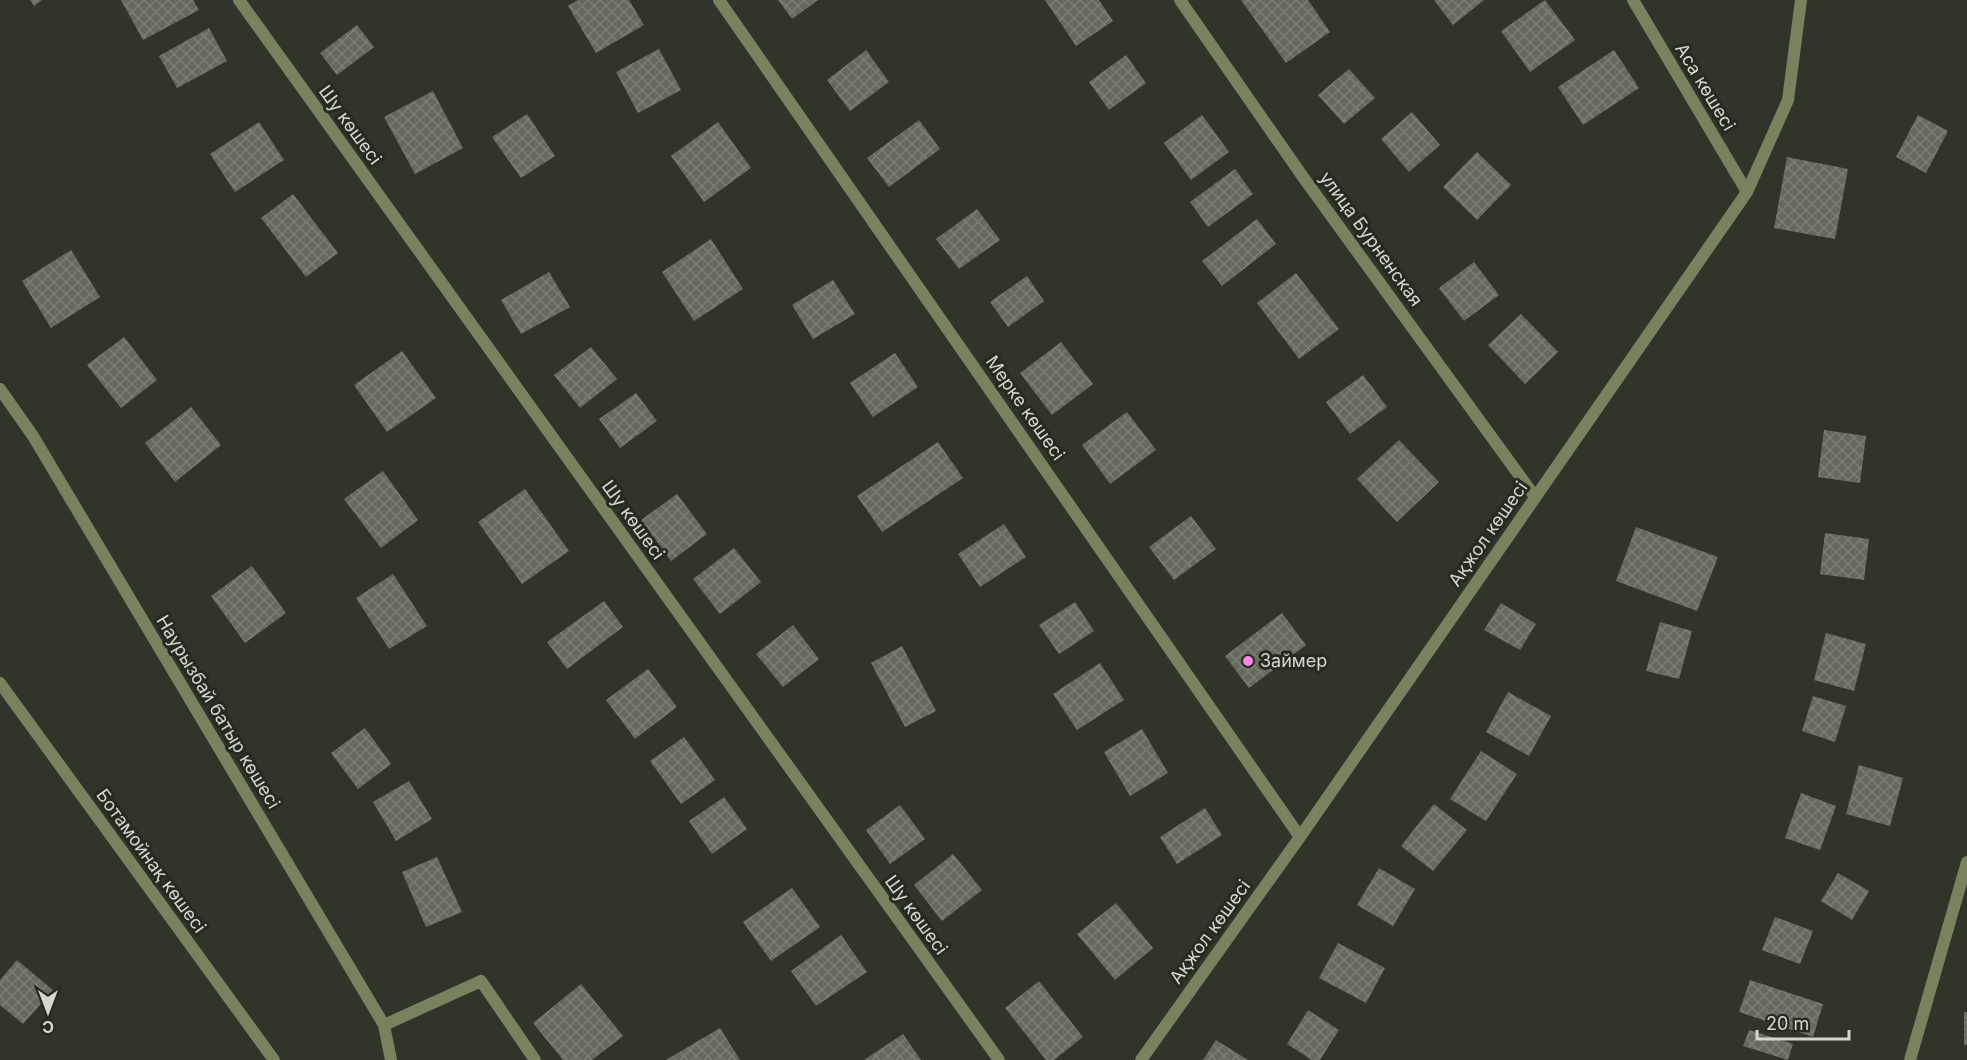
<svg xmlns="http://www.w3.org/2000/svg" width="1967" height="1060" font-family="Inter,sans-serif">
<defs>
<pattern id="building-cross-hatch" width="8" height="8" patternUnits="userSpaceOnUse" patternTransform="scale(1.5)"><rect width="8" height="8" fill="#66695e"/><path d="M0 0l8 8M0 8l8-8" fill="none" stroke="#7b7e74"/></pattern>
</defs>
<rect width="100%" height="100%" fill="#303429"/>
<path fill="url(#building-cross-hatch)" d="M 30,0 L 42,0 L 34,6 Z
M 121,0 L 193,0 L 199,10 L 143,40 Z
M 578,0 L 629,0 L 644,25 L 596,53 L 568,6 Z
M 778,0 L 818,0 L 792,19 Z
M 1045,0 L 1099,0 L 1113,21 L 1076,46 Z
M 1241,0 L 1308,0 L 1330,32 L 1286,63 Z
M 1434,0 L 1484,0 L 1453,25 Z
M 1545,0 L 1575,40 L 1530,72 L 1501,31 Z
M 357,25 L 374,47 L 337,75 L 320,53 Z
M 209,28 L 227,61 L 177,88 L 159,56 Z
M 659,49 L 681,90 L 638,113 L 616,72 Z
M 866,50 L 889,82 L 850,111 L 827,80 Z
M 1614,50 L 1639,88 L 1583,125 L 1558,87 Z
M 1126,55 L 1146,83 L 1109,110 L 1089,82 Z
M 1349,69 L 1375,98 L 1344,124 L 1318,95 Z
M 433,91 L 463,148 L 415,174 L 384,117 Z
M 1412,112 L 1440,145 L 1409,172 L 1381,139 Z
M 527,114 L 555,156 L 521,178 L 492,137 Z
M 1202,115 L 1229,152 L 1191,180 L 1164,143 Z
M 1918,115 L 1948,131 L 1926,173 L 1896,157 Z
M 919,120 L 940,149 L 889,187 L 867,158 Z
M 259,122 L 284,160 L 235,192 L 210,154 Z
M 718,122 L 751,168 L 704,202 L 671,156 Z
M 1477,152 L 1511,185 L 1477,220 L 1443,187 Z
M 1787,157 L 1848,169 L 1835,239 L 1774,228 Z
M 1235,169 L 1253,194 L 1208,227 L 1190,202 Z
M 293,194 L 338,253 L 306,277 L 261,218 Z
M 977,209 L 1000,240 L 959,269 L 936,239 Z
M 1257,219 L 1276,244 L 1222,286 L 1202,261 Z
M 711,239 L 743,289 L 694,321 L 662,272 Z
M 71,250 L 100,297 L 51,328 L 22,281 Z
M 1474,262 L 1499,295 L 1464,321 L 1439,288 Z
M 549,272 L 570,307 L 521,334 L 501,300 Z
M 1296,273 L 1339,329 L 1299,359 L 1257,303 Z
M 1027,276 L 1044,301 L 1008,327 L 990,302 Z
M 833,280 L 855,314 L 813,339 L 792,305 Z
M 1521,314 L 1558,352 L 1525,384 L 1488,345 Z
M 124,337 L 157,380 L 121,408 L 87,365 Z
M 1061,342 L 1093,384 L 1052,415 L 1020,373 Z
M 591,347 L 617,379 L 580,408 L 554,375 Z
M 402,351 L 436,398 L 387,432 L 354,385 Z
M 895,353 L 918,387 L 873,417 L 850,383 Z
M 1363,375 L 1387,407 L 1350,434 L 1326,402 Z
M 636,393 L 657,421 L 620,448 L 599,419 Z
M 191,407 L 221,445 L 175,482 L 145,443 Z
M 1127,412 L 1156,450 L 1110,484 L 1082,445 Z
M 1824,430 L 1866,436 L 1860,483 L 1818,477 Z
M 1399,440 L 1439,482 L 1397,522 L 1357,479 Z
M 938,442 L 963,478 L 882,532 L 857,496 Z
M 383,471 L 418,520 L 381,548 L 344,499 Z
M 525,489 L 569,551 L 522,584 L 478,522 Z
M 677,494 L 707,534 L 671,561 L 641,520 Z
M 1191,516 L 1216,549 L 1174,580 L 1149,547 Z
M 1004,524 L 1026,557 L 980,587 L 958,554 Z
M 1636,527 L 1718,557 L 1697,611 L 1616,581 Z
M 1825,533 L 1869,539 L 1864,580 L 1820,574 Z
M 734,548 L 761,582 L 720,614 L 693,579 Z
M 252,566 L 286,613 L 245,643 L 211,596 Z
M 393,574 L 427,626 L 389,649 L 356,598 Z
M 604,601 L 623,627 L 567,669 L 547,642 Z
M 1075,602 L 1094,631 L 1059,654 L 1039,625 Z
M 1501,603 L 1536,624 L 1520,650 L 1484,630 Z
M 1282,613 L 1306,645 L 1249,688 L 1225,656 Z
M 1660,622 L 1692,631 L 1679,679 L 1646,671 Z
M 793,625 L 819,659 L 783,687 L 756,654 Z
M 1826,633 L 1866,644 L 1854,691 L 1814,680 Z
M 902,646 L 936,711 L 905,727 L 871,663 Z
M 1100,663 L 1124,700 L 1077,730 L 1053,694 Z
M 648,669 L 677,707 L 635,739 L 606,700 Z
M 1508,692 L 1551,716 L 1529,756 L 1486,732 Z
M 1813,696 L 1846,706 L 1835,742 L 1802,731 Z
M 365,728 L 391,764 L 358,789 L 331,753 Z
M 1142,729 L 1168,773 L 1130,796 L 1104,752 Z
M 684,737 L 715,780 L 681,804 L 650,761 Z
M 1481,751 L 1517,774 L 1486,821 L 1450,799 Z
M 1859,765 L 1903,778 L 1890,826 L 1846,814 Z
M 409,781 L 432,819 L 396,841 L 373,802 Z
M 1801,793 L 1836,806 L 1820,850 L 1785,838 Z
M 724,797 L 747,829 L 712,854 L 689,821 Z
M 1434,804 L 1467,830 L 1433,871 L 1401,846 Z
M 900,805 L 925,839 L 890,864 L 866,830 Z
M 1205,808 L 1222,835 L 1177,864 L 1160,837 Z
M 953,854 L 982,890 L 942,921 L 914,885 Z
M 437,857 L 462,912 L 426,927 L 402,872 Z
M 1379,868 L 1415,889 L 1393,926 L 1357,905 Z
M 1838,873 L 1869,891 L 1852,920 L 1821,901 Z
M 792,888 L 820,927 L 771,961 L 743,922 Z
M 1116,903 L 1153,948 L 1115,980 L 1077,934 Z
M 1775,917 L 1813,931 L 1800,964 L 1762,950 Z
M 841,935 L 867,972 L 816,1006 L 791,971 Z
M 1338,943 L 1385,968 L 1366,1003 L 1319,978 Z
M 17,960 L 53,990 L 23,1024 L 0,1005 L 0,980 Z
M 1750,980 L 1823,1004 L 1813,1037 L 1739,1012 Z
M 1039,981 L 1083,1037 L 1054,1060 L 1046,1060 L 1005,1008 Z
M 581,984 L 623,1036 L 592,1060 L 563,1060 L 533,1023 Z
M 1308,1010 L 1339,1030 L 1320,1060 L 1312,1060 L 1287,1044 Z
M 1964,1012 L 1967,1012 L 1967,1045 L 1964,1045 Z
M 720,1028 L 740,1060 L 666,1060 Z
M 1749,1030 L 1793,1044 L 1788,1060 L 1743,1046 Z
M 903,1034 L 921,1060 L 864,1060 Z
M 1216,1040 L 1248,1060 L 1203,1060 Z"/>
<g fill="none" stroke-linecap="round" stroke-linejoin="round">
<path stroke="#77825f" stroke-width="12" d="M 384,1025 L 481,981 L 535,1060"/>
<path stroke="#77825f" stroke-width="12" d="M 239,0 L 999,1060
M 719,0 L 1300,837
M 1180,0 L 1303,177 L 1535,497
M 1633,0 L 1747,192
M 0,389 L 33,436 L 384,1025 L 391,1060
M 0,683 L 274,1060
M 1141,1060 L 1300,837 L 1747,192 L 1788,100 L 1801,0"/>
<path stroke="#77825f" stroke-width="12" d="M 1910,1060 L 1967,862"/>
</g>
<circle fill="#f888eb" stroke="#262a1f" stroke-width="2" cx="1248" cy="661" r="6"/>
<g text-anchor="middle" stroke-width="6" stroke-linejoin="round" paint-order="stroke">
<g font-size="18" fill="#d5d7d1" stroke="#262a1f">
<text transform="translate(1705 87) rotate(59)" y="6">Аса көшесі</text>
<text transform="translate(350 125) rotate(54)" y="6">Шу көшесі</text>
<text transform="translate(1371 239) rotate(54)" y="6">улица Бурненская</text>
<text transform="translate(1025 408) rotate(55)" y="6">Мерке көшесі</text>
<text transform="translate(633 520) rotate(54)" y="6">Шу көшесі</text>
<text transform="translate(1488 534) rotate(-55)" y="6">Ақжол көшесі</text>
<text transform="translate(218 712) rotate(59)" y="6">Наурызбай батыр көшесі</text>
<text transform="translate(151 861) rotate(54)" y="6">Ботамойнақ көшесі</text>
<text transform="translate(916 915) rotate(54)" y="6">Шу көшесі</text>
<text transform="translate(1210 932) rotate(-54)" y="6">Ақжол көшесі</text>
</g>
<g font-size="18" fill="#d5d7d1" stroke="#262a1f" text-anchor="start">
<text x="1260" y="667">Займер</text>
</g>
</g>
<g transform="translate(48 1012) rotate(180)" stroke="#262a1f" stroke-width="4.5" paint-order="stroke">
<path d="M0-4.5L10 22L0 15L-10 22Z" fill="#d5d7d1"/>
<text y="-9" font-size="16" font-weight="bold" text-anchor="middle" fill="#d5d7d1">С</text>
</g>
<path d="M1757 1030v9h92v-9" fill="none" stroke="#d5d7d1" stroke-width="3"/>
<text x="1766" y="1030" font-size="18" fill="#d5d7d1" stroke="#262a1f" stroke-width="4.5" paint-order="stroke">20 m</text>
</svg>
